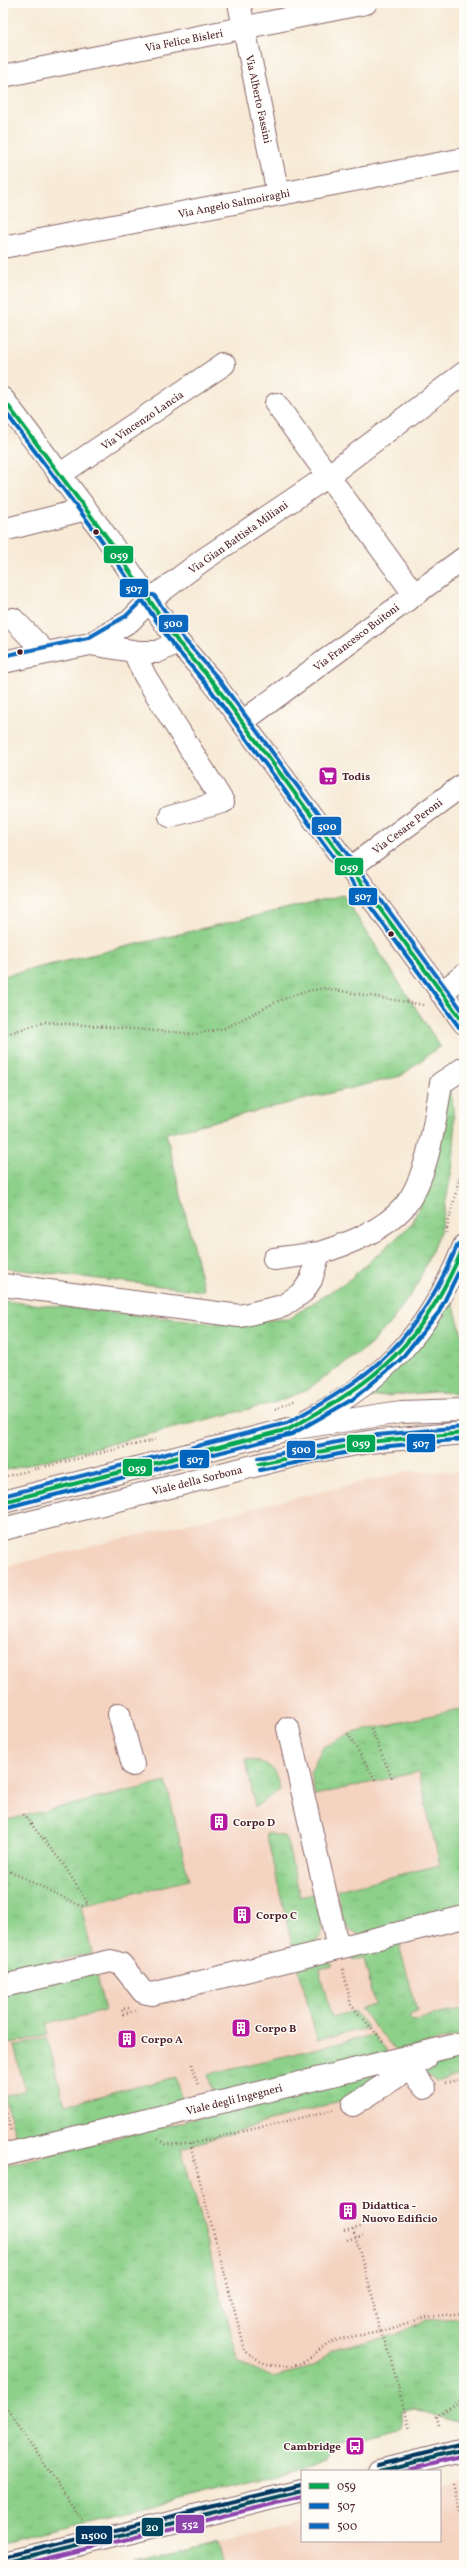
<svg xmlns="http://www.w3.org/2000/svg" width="467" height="2568" font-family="Vollkorn,serif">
<defs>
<pattern id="grass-tufts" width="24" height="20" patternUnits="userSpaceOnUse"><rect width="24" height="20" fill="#8cd089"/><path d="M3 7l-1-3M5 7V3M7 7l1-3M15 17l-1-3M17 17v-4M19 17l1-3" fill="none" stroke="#7ab276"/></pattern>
</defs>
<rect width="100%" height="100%" fill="#fdfcf7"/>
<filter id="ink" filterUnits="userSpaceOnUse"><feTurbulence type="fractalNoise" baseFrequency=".025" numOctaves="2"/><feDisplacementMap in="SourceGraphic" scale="8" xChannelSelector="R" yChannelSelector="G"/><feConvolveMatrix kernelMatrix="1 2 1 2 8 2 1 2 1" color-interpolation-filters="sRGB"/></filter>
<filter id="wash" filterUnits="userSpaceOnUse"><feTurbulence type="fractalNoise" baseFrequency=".012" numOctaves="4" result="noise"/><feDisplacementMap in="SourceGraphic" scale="16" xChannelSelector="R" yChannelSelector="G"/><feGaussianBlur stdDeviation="0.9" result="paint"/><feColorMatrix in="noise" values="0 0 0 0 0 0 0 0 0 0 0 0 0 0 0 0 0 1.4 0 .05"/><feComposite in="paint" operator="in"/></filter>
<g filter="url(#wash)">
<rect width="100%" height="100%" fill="#f7ead6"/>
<path fill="#f4d3c0" d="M 409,1471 L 464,1472 L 464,2382 L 3,2498 L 3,1567 Z
M 464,2484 L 464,2565 L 225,2565 L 219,2544 L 302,2524 L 302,2541 L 440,2541 L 440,2490 Z"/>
<path fill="url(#grass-tufts)" stroke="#6b785a" d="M 343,895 L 440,1046 L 401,1076 L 166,1133 L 204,1291 L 3,1268 L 3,976 Z
M 448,1087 L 452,1097 L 455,1132 L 453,1164 L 440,1232 L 415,1289 L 390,1323 L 369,1346 L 305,1391 L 273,1403 L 3,1471 L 3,1301 L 217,1323 L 288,1319 L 350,1279 L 412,1224 L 430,1179 Z
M 452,1299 L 464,1342 L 464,1393 L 435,1392 L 360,1398 L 414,1352 L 430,1333 Z
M 464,1708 L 464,1910 L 364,1936 C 340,1930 342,1911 337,1890 L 440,1865 L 418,1772 L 315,1795 L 310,1773 L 323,1747 L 348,1734 Z
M 246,1759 C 270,1764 275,1765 280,1790 L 255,1807 Z
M 166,1782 L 189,1880 L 81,1906 L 92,1953 L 3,1973 L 3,1821 Z
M 266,1833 L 286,1837 L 300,1897 L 317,1893 C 323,1927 334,1940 293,1949 Z
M 398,1941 L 417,2010 L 409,2016 L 413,2021 L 464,2008 L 464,2034 L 397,2052 L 360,2009 L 375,2005 L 364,1958 L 352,1960 L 354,1955 Z
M 327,1958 L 333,1966 L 319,1969 L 331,2017 L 354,2011 L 368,2028 L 317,2040 L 297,1963 Z
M 95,1967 L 105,2011 L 47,2024 L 48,2034 L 3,2046 L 3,1990 Z
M 373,2035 L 388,2053 L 213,2095 L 208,2074 Z
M 47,2037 L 65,2105 L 176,2077 L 183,2102 L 18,2145 L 5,2096 L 25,2090 L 14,2046 Z
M 464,2051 L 464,2074 L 436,2082 L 421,2069 L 440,2057 Z
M 388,2071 L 353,2097 L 181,2148 L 239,2362 L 272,2377 L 313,2367 L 330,2351 L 397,2334 L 426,2320 L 464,2318 L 464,2424 L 414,2409 L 402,2411 L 402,2428 L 337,2445 L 323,2461 L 191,2496 L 3,2542 L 3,2166 Z
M 219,2544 L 225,2565 L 135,2565 Z"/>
</g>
<g filter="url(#ink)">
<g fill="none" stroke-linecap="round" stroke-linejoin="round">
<defs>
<path id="minor" d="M 239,3 L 278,194
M 3,76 L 366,3
M 3,247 L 464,159
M 3,399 L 103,532 L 178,642 L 212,681 L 464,1023
M 276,404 L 414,594
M 59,475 L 224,364
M 3,530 L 86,509
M 13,619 L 45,652
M 90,644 L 130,621 L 150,600 L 203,560 L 328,476 L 464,373
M 134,652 L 145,676 L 223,802 L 170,816
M 3,662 L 90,644 L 139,652 L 157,652 L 178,642
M 249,717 L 464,558
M 350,868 L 464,784
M 441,993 L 464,975
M 274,1259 L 319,1253
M 3,1285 L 240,1316 L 283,1306 L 303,1292 L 311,1280 L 319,1253 C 348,1244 383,1231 404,1207 C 428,1178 435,1120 441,1083 L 464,1068
M 309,1419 C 387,1379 432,1327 464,1246
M 3,1502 L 289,1429 L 401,1412 L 464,1410
M 3,1529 L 301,1454 L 368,1442 L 464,1433
M 119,1714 L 133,1765
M 288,1728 L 338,1948
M 3,1986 L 111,1961 L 121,1964 L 143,1992 L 152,1994 L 464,1917
M 400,2059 L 425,2088
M 353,2105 L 426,2058
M 3,2155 L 464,2043
M 379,2471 L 464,2450
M 3,2563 L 302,2491"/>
</defs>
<use href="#minor" stroke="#876667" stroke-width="24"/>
<path stroke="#876667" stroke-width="2.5" stroke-dasharray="1 3" stroke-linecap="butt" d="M 3,1035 L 45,1022 L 196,1034 L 225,1028 L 276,1002 L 302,992 L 323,988 L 424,1005
M 446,1233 L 462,1167 L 464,1143
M 275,1409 L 296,1400
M 3,1477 L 158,1439
M 371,1729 L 392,1778
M 348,1734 L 376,1781
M 3,1868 L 81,1906 L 88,1904 L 64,1865 L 23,1814
M 343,1969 L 351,2005 L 383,2041
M 129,2008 L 122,2009 L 123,2014 L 135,2011
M 192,2064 L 198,2086
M 445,2083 L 464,2078
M 3,2098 L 11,2132
M 158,2139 L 165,2144 L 190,2144 L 333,2110
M 190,2144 L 245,2350 C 257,2366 285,2370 304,2362 C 316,2356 323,2345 337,2340 C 349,2336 365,2335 379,2332 L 386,2342 L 410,2430
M 353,2229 L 375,2305 L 379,2332 L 426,2317 L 464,2313
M 344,2231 L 361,2227
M 347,2240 L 363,2236
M 3,2403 L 84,2522
M 438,2425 L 436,2417 L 464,2398
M 454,2484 L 464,2525"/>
<use href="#minor" stroke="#fff" stroke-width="22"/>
<defs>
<path id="bus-1" d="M 3,399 L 103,532 L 178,642 L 212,681 L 464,1023
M 259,1464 L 368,1442 L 464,1433
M 3,1502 L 289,1429 C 381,1379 422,1343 464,1246"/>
<path id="bus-2" d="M 3,409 L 98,535 L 173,645 L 207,685 L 459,1027
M 260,1470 L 369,1448 L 464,1439
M 4,1508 L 292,1434 L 353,1399 L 400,1360 L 439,1312 L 464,1261"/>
<path id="bus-3" d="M 3,656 L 88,638 L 126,616 L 147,595 L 154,595 L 183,638 L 217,677 L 464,1013
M 258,1458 L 367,1436 L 463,1427
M 3,1496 L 287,1423 C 378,1374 417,1339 458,1244"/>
<path id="bus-4" d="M 379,2471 L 464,2450
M 3,2563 L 302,2491"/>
<path id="bus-5" d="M 404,2471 L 464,2456
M 20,2565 L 302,2497"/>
<path id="bus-6" d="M 378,2465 L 463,2444
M 3,2557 L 301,2485"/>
</defs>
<use href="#bus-1" stroke="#fdfcf7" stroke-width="7"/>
<use href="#bus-2" stroke="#fdfcf7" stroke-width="7"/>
<use href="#bus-3" stroke="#fdfcf7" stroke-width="7"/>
<use href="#bus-4" stroke="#fdfcf7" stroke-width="7"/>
<use href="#bus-5" stroke="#fdfcf7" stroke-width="7"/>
<use href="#bus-6" stroke="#fdfcf7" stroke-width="7"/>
<use href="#bus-1" stroke="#00a651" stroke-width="4"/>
<use href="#bus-2" stroke="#0065bd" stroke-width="4"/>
<use href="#bus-3" stroke="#0c69bf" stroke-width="4"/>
<use href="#bus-4" stroke="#00475d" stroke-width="4"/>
<use href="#bus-5" stroke="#8e44ad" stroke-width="4"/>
<use href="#bus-6" stroke="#00365f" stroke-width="4"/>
</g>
</g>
<defs>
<symbol id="supermarket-square" viewBox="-11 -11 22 22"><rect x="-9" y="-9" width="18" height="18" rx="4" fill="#b5179e" stroke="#fdfcf7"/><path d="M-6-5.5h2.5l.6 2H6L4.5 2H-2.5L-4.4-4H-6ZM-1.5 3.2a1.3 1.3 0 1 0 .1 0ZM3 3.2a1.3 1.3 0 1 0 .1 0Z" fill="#fff"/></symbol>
<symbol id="building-square" viewBox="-11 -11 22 22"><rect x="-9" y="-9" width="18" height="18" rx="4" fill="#b5179e" stroke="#fdfcf7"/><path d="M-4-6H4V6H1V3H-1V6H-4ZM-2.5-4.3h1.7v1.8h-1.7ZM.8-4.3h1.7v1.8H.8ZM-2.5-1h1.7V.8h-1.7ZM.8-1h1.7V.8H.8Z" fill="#fff"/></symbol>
<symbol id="bus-square" viewBox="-11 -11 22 22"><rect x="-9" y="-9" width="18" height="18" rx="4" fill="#b5179e" stroke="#fdfcf7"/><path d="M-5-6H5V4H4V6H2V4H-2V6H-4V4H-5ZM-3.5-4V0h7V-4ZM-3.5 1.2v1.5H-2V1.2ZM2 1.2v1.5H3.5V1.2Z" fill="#fff"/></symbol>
</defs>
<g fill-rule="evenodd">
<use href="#supermarket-square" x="317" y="765" width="22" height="22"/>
<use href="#building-square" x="208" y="1811" width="22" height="22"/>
<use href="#building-square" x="231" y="1904" width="22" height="22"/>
<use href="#building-square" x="230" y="2017" width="22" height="22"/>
<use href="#building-square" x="116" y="2028" width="22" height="22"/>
<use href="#building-square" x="337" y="2200" width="22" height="22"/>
<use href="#bus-square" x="344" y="2435" width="22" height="22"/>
</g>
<g fill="#4a1f2b" stroke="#fdfcf7" stroke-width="1.5">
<circle cx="96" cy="532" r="3.5"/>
<circle cx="20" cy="652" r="3.5"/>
<circle cx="391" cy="934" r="3.5"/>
</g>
<g text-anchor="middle" stroke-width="3" stroke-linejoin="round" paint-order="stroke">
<g font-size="11" fill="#4a1f2b" stroke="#fdfcf7">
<text transform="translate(184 40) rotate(-11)" y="4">Via Felice Bisleri</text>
<text transform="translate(259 99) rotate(78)" y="4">Via Alberto Fassini</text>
<text transform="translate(234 203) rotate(-11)" y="4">Via Angelo Salmoiraghi</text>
<text transform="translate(142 420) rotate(-34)" y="4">Via Vincenzo Lancia</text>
<text transform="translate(238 537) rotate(-35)" y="4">Via Gian Battista Miliani</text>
<text transform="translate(356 637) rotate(-37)" y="4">Via Francesco Buitoni</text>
<text transform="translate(407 826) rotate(-37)" y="4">Via Cesare Peroni</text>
<text transform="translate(197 1480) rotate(-14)" y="4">Viale della Sorbona</text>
<text transform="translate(234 2099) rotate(-14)" y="4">Viale degli Ingegneri</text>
</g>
<g font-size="11" font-weight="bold" fill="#4a1f2b" stroke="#fdfcf7" text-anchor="start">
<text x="342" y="780">Todis</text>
<text x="233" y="1826">Corpo D</text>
<text x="256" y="1919">Corpo C</text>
<text x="255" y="2032">Corpo B</text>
<text x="141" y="2043">Corpo A</text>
<text x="362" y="2209">Didattica -<tspan x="362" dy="13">Nuovo Edificio</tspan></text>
<text x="341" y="2450" text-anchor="end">Cambridge</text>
</g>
</g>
<g stroke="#fdfcf7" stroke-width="1.5">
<rect x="103" y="545" width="31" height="19" rx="4" fill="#00a651"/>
<rect x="119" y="578" width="30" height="20" rx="4" fill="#0065bd"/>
<rect x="158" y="614" width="31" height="19" rx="4" fill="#0c69bf"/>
<rect x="311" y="816" width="31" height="20" rx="4" fill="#0c69bf"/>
<rect x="334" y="857" width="30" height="19" rx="4" fill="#00a651"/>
<rect x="348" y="887" width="30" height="19" rx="4" fill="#0065bd"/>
<rect x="406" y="1433" width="30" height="20" rx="4" fill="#0065bd"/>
<rect x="346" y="1434" width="30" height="19" rx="4" fill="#00a651"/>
<rect x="286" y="1440" width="30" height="19" rx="4" fill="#0c69bf"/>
<rect x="179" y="1449" width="31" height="20" rx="4" fill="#0065bd"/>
<rect x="122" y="1458" width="31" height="19" rx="4" fill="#00a651"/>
<rect x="175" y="2514" width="30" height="20" rx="4" fill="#8e44ad"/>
<rect x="141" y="2517" width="23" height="20" rx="4" fill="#00475d"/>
<rect x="75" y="2525" width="38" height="20" rx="4" fill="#00365f"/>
</g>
<g font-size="11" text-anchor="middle" font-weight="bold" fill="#fff">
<text x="119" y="559">059</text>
<text x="134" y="592">507</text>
<text x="173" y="627">500</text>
<text x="327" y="830">500</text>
<text x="349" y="871">059</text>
<text x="363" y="900">507</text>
<text x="421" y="1447">507</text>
<text x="361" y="1447">059</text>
<text x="301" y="1453">500</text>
<text x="195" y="1463">507</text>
<text x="137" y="1472">059</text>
<text x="190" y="2528">552</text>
<text x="152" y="2531">20</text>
<text x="94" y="2539">n500</text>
</g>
<rect width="467" height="2568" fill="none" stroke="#fdfcf7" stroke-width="16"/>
<rect x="301" y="2470" width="140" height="72" fill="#fdfcf7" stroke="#b5a4a5"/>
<rect x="309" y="2483" width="20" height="6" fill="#00a651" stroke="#b5a4a5"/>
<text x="337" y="2490" font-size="12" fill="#4a1f2b">059</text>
<rect x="309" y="2503" width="20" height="6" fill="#0065bd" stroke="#b5a4a5"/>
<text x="337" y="2510" font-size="12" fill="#4a1f2b">507</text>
<rect x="309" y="2523" width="20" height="6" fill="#0c69bf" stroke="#b5a4a5"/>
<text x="337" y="2530" font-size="12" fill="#4a1f2b">500</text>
</svg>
